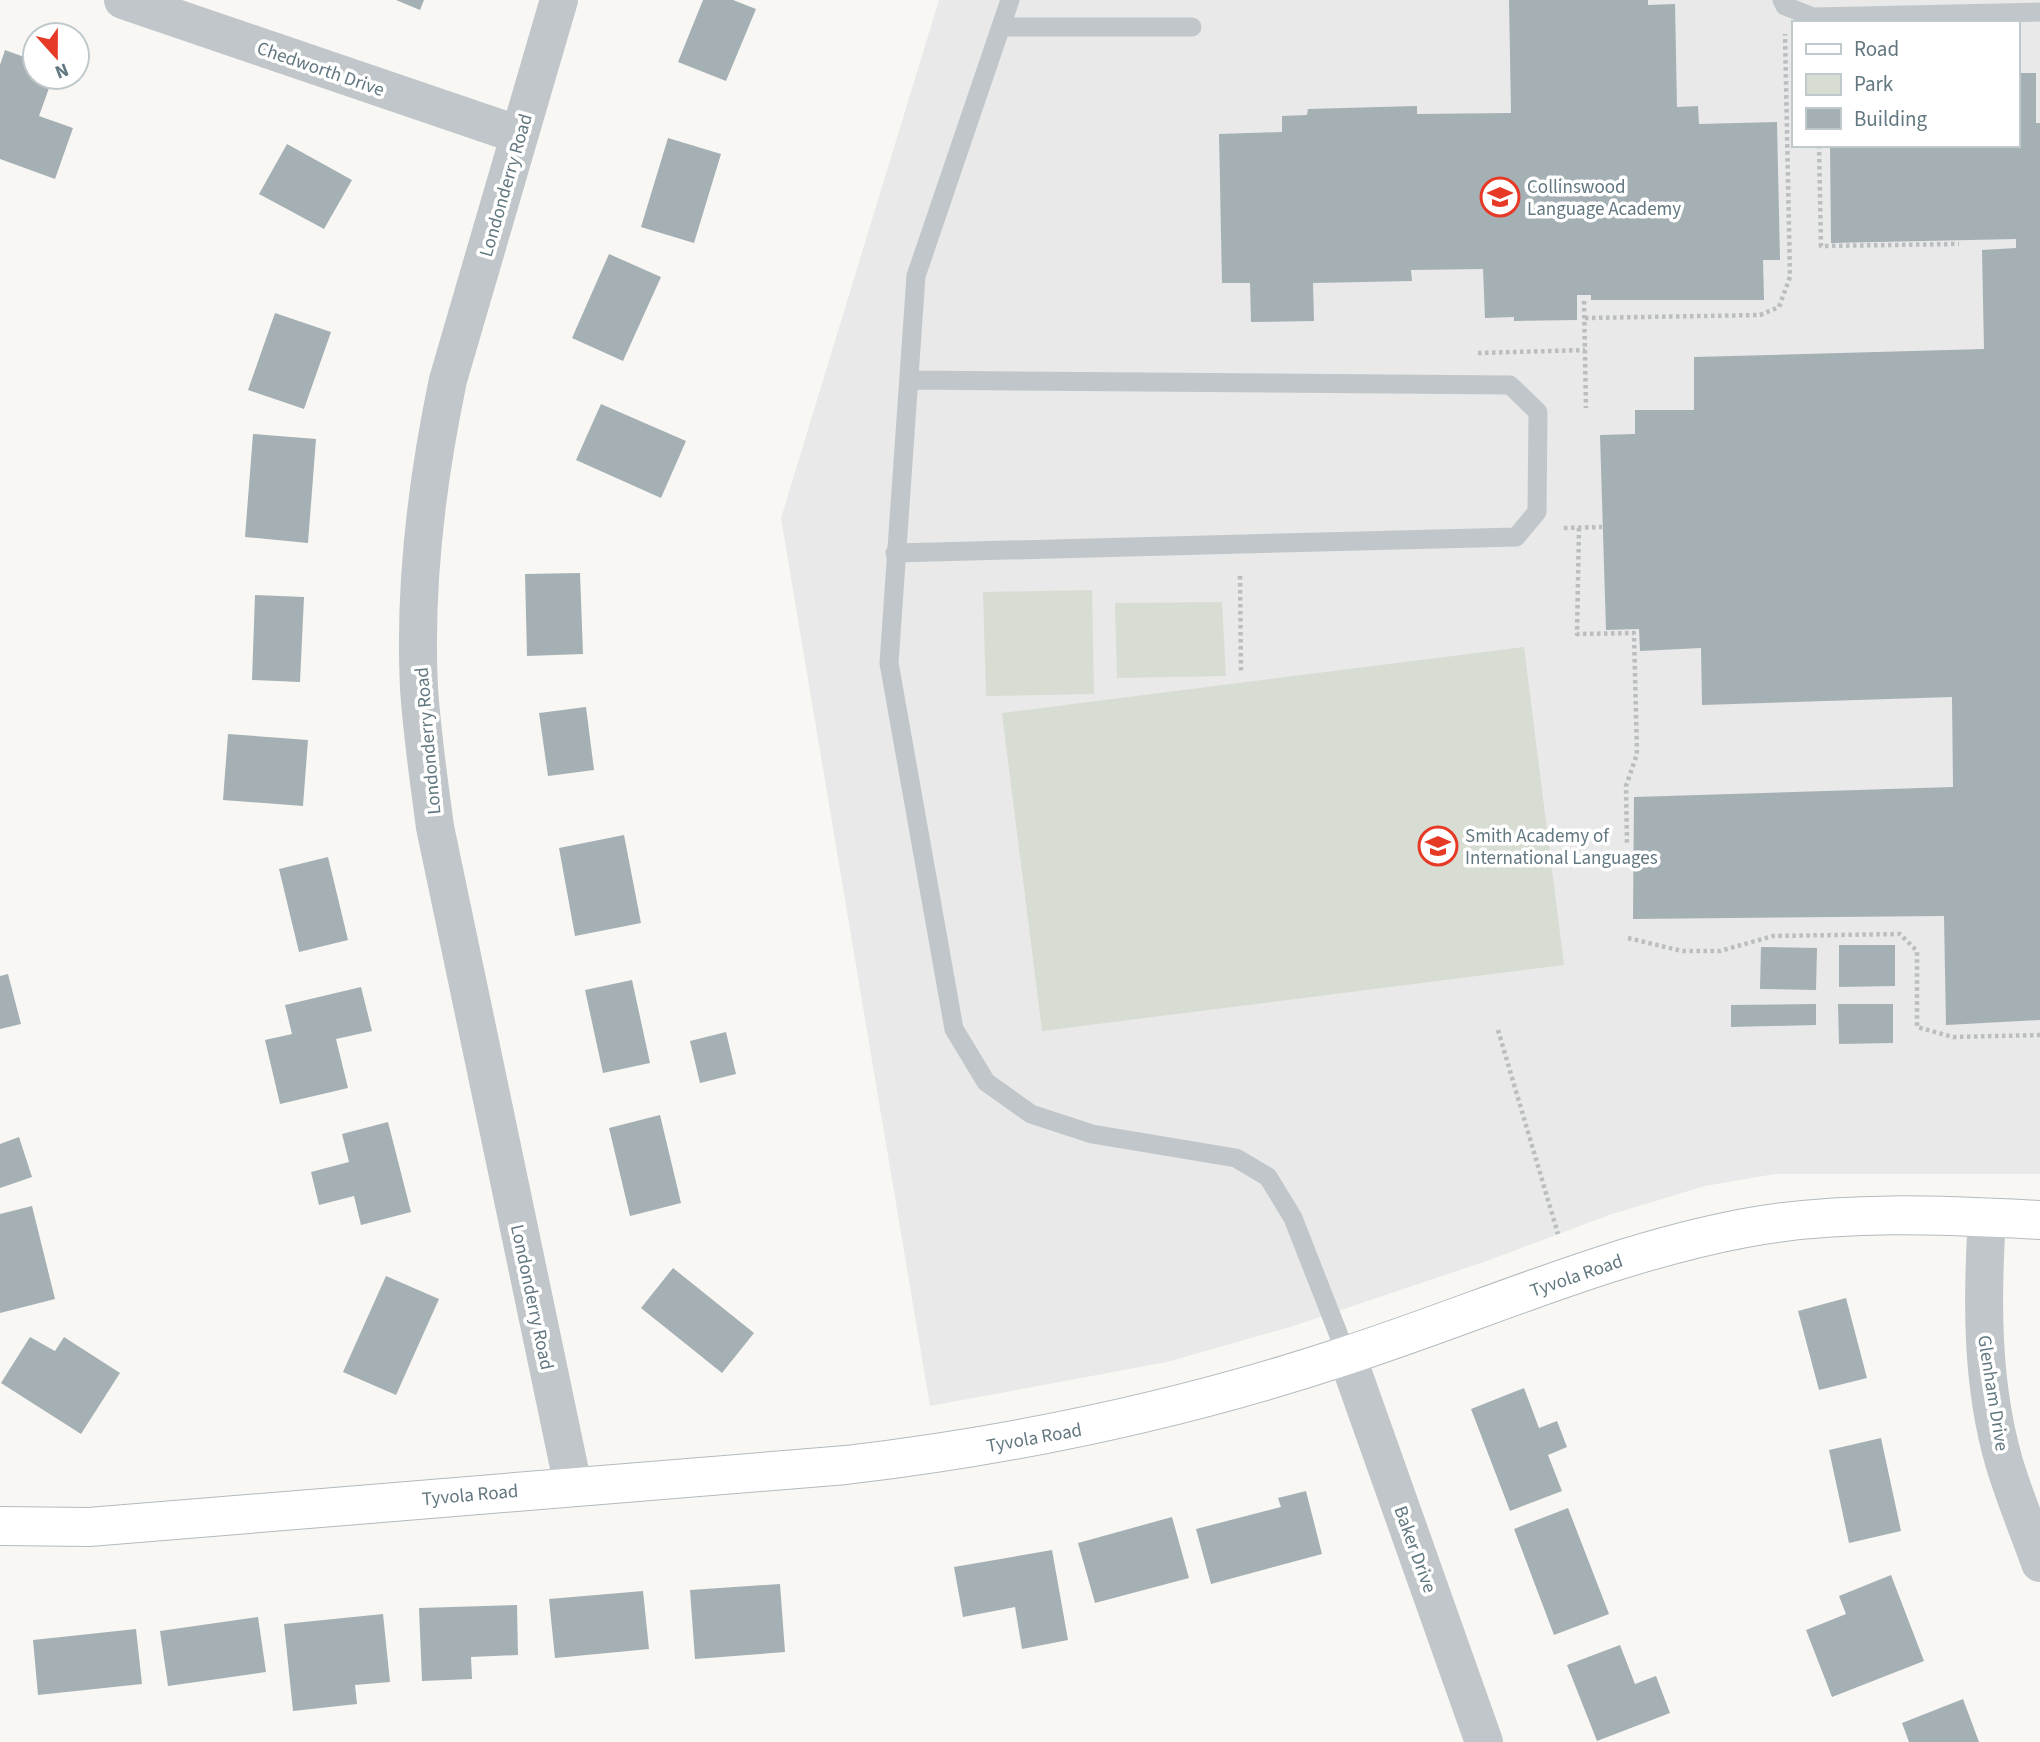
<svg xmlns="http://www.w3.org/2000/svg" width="2040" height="1742" font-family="'Source Sans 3',sans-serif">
<rect width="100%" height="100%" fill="#f8f7f4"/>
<path fill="#e8e9e8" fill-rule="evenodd" d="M 939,0 L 2040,0 L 2040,1174 L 1775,1174 L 1705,1186 L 1609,1215 L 1487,1261 L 1290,1327 L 1167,1362 L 930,1406 L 781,518 ZM 1793,23 L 2017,23 L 2017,145 L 1793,145 Z"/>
<path fill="#d8ddd3" d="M 1092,590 L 1094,694 L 986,696 L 983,592 Z
M 1222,602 L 1226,676 L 1117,678 L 1115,603 Z
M 1524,647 L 1564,965 L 1042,1031 L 1002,713 Z"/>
<path fill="#a5b0b4" d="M 396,0 L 424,0 L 420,10 Z
M 703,0 L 733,0 L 756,9 L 726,81 L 678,62 Z
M 1509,0 L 1648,0 L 1648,5 L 1675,4 L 1677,107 L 1698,106 L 1699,124 L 1777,122 L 1780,260 L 1763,260 L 1764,300 L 1591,300 L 1591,295 L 1577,295 L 1577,320 L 1514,321 L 1514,317 L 1485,318 L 1483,269 L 1411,270 L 1412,281 L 1313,283 L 1314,321 L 1251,322 L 1250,283 L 1222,283 L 1219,134 L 1282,132 L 1282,116 L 1307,115 L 1308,109 L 1417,106 L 1417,114 L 1511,113 Z
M 5,50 L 35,61 L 35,77 L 53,77 L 39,116 L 73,128 L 55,179 L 0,159 L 0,65 Z
M 2017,73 L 2036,73 L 2036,123 L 2040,123 L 2040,1020 L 1946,1025 L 1944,916 L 1633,919 L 1634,797 L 1953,787 L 1952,697 L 1702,705 L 1701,648 L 1640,651 L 1639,629 L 1606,630 L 1600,435 L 1635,434 L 1635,410 L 1694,410 L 1694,357 L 1984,349 L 1982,250 L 2016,248 L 2016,239 L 1831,243 L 1830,145 L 2017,145 Z
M 668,138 L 721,154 L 694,243 L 641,227 Z
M 287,144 L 352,180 L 324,229 L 259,194 Z
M 609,254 L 661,277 L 623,361 L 572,338 Z
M 275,313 L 331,332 L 304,409 L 248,390 Z
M 601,404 L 686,441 L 661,498 L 576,460 Z
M 253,434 L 316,439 L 308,543 L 245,537 Z
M 580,573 L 583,654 L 527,656 L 525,574 Z
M 255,595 L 304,597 L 300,682 L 252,680 Z
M 586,707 L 594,770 L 548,776 L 539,713 Z
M 228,734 L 308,740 L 303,806 L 223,800 Z
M 624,835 L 641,923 L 575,936 L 559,848 Z
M 328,857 L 348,940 L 299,952 L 279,869 Z
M 1839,945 L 1895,945 L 1895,986 L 1839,987 Z
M 1761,947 L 1817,948 L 1816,990 L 1760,989 Z
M 8,974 L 21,1024 L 0,1029 L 0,976 Z
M 632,980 L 650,1063 L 603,1073 L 585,990 Z
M 361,987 L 372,1031 L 336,1039 L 348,1088 L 280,1104 L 265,1040 L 292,1034 L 285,1005 Z
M 1816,1004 L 1816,1025 L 1731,1027 L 1731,1005 Z
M 1838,1004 L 1893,1004 L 1893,1043 L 1839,1044 Z
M 726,1032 L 736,1074 L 700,1083 L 690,1041 Z
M 660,1115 L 681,1203 L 630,1216 L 609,1128 Z
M 388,1122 L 411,1212 L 361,1225 L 354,1196 L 319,1205 L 311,1172 L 349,1162 L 342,1134 Z
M 19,1137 L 32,1177 L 0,1188 L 0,1144 Z
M 32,1206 L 55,1299 L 0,1313 L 0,1214 Z
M 673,1268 L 754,1333 L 722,1373 L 641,1308 Z
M 386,1276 L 439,1299 L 396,1395 L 343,1372 Z
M 1846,1298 L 1867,1378 L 1819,1390 L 1798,1311 Z
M 30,1337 L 55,1351 L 64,1337 L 120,1373 L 81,1434 L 1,1383 Z
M 1524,1388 L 1539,1428 L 1557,1421 L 1567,1447 L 1548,1455 L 1562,1491 L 1510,1511 L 1471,1409 Z
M 1881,1438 L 1901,1531 L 1849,1543 L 1829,1450 Z
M 1306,1491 L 1322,1554 L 1211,1584 L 1196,1529 L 1281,1507 L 1278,1498 Z
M 1568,1508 L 1609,1614 L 1554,1635 L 1514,1529 Z
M 1172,1517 L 1189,1578 L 1095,1603 L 1078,1543 Z
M 1052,1550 L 1068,1640 L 1022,1649 L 1015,1607 L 963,1617 L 954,1567 Z
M 1891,1575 L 1924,1661 L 1832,1697 L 1806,1630 L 1846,1614 L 1839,1596 Z
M 780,1584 L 785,1652 L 695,1659 L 690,1590 Z
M 643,1591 L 649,1649 L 555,1658 L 549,1599 Z
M 517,1605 L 518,1655 L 471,1657 L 472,1679 L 422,1681 L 419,1608 Z
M 383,1614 L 390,1682 L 355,1685 L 357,1704 L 293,1711 L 284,1624 Z
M 258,1617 L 266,1672 L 168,1686 L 160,1631 Z
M 136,1629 L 142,1684 L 38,1695 L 33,1640 Z
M 1620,1645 L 1635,1684 L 1656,1676 L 1670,1713 L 1597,1741 L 1567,1665 Z
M 1963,1699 L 1979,1742 L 1909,1742 L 1902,1723 Z"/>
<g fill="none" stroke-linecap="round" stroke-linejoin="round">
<defs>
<path id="secondary" d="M 0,1526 L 89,1527 L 846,1465 C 1016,1445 1182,1410 1345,1356 C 1478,1313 1607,1254 1745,1228 C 1842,1210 1942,1215 2040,1220"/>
</defs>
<use href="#secondary" stroke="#b3babd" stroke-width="40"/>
<path stroke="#babec0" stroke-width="4.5" stroke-dasharray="3.5 3.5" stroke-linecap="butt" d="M 1819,145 L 1821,246 L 1959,244
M 1584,301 L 1586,408
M 1585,318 L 1760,315 L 1779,307 L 1790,277 L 1785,34
M 1478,353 L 1585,350
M 1564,528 L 1602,527
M 1579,528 L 1577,634 L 1634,633 L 1637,754 L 1626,786 L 1627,844
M 1240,576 L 1241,672
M 1628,938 L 1682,951 L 1720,951 L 1773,936 L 1900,934 L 1917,951 L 1917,1027 L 1953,1037 L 2040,1035
M 1498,1030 L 1558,1234"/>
<path stroke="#c0c6c9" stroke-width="19" d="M 1010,0 L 916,276 L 889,663 L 954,1029 L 986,1082 L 1031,1114 L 1092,1134 L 1236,1158 L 1268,1177 L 1293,1218 L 1347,1356
M 1782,0 L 1785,6 L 1813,17 L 2040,12
M 1002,27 L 1192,27
M 895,553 L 1516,537 L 1537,512 L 1538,412 L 1510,385 L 910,380"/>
<path stroke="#c0c6c9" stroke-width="38" d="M 123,0 L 519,135
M 559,0 L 448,380 C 427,480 414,586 419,688 C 422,735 429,781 435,827 L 573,1486
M 1987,1217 C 1982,1298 1981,1383 2004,1462 C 2014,1496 2028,1529 2040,1563
M 1347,1356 L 1484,1742"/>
<use href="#secondary" stroke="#fff" stroke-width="38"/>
</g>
<defs>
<symbol id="school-ring" viewBox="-11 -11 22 22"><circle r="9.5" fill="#fff" stroke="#e63926" stroke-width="1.5"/><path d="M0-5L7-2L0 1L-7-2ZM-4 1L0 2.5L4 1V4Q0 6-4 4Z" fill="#e63926"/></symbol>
</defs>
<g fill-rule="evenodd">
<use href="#school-ring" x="1478" y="175" width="44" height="44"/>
<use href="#school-ring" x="1416" y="824" width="44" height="44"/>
</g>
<g text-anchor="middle" stroke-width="7" stroke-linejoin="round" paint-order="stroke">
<g font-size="19" fill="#627780" stroke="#fff">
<text transform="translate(321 68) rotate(19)" y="7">Chedworth Drive</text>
<text transform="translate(505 185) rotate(-74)" y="7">Londonderry Road</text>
<text transform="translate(427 741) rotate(-95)" y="7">Londonderry Road</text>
<text transform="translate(1576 1275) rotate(-19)" y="7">Tyvola Road</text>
<text transform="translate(533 1297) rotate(78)" y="7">Londonderry Road</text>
<text transform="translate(1994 1393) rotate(81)" y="7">Glenham Drive</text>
<text transform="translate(1034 1437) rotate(-10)" y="7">Tyvola Road</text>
<text transform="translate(470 1494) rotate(-5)" y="7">Tyvola Road</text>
<text transform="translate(1416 1549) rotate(70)" y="7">Baker Drive</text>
</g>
<g font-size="19" fill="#627780" stroke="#fff" text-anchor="start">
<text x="1527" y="193">Collinswood<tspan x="1527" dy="22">Language Academy</tspan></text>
<text x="1465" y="842">Smith Academy of<tspan x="1465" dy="22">International Languages</tspan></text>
</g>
</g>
<rect x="1792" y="21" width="228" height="126" fill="#ffffff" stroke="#c0c9cc" stroke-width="2"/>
<rect x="1806" y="44" width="35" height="10" fill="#ffffff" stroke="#c0c9cc" stroke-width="2"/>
<text x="1854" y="56" font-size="21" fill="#627780">Road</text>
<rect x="1806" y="74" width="35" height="21" fill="#d8ddd3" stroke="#c0c9cc" stroke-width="2"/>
<text x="1854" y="91" font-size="21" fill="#627780">Park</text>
<rect x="1806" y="108" width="35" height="21" fill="#a5b0b4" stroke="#c0c9cc" stroke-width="2"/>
<text x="1854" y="126" font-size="21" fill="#627780">Building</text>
<g transform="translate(56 56) rotate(159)"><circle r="33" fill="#ffffff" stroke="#c0c9cc" stroke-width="2"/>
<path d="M0-5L12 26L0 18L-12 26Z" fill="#e63926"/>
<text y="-10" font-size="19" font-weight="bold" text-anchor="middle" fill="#627780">N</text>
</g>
</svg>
